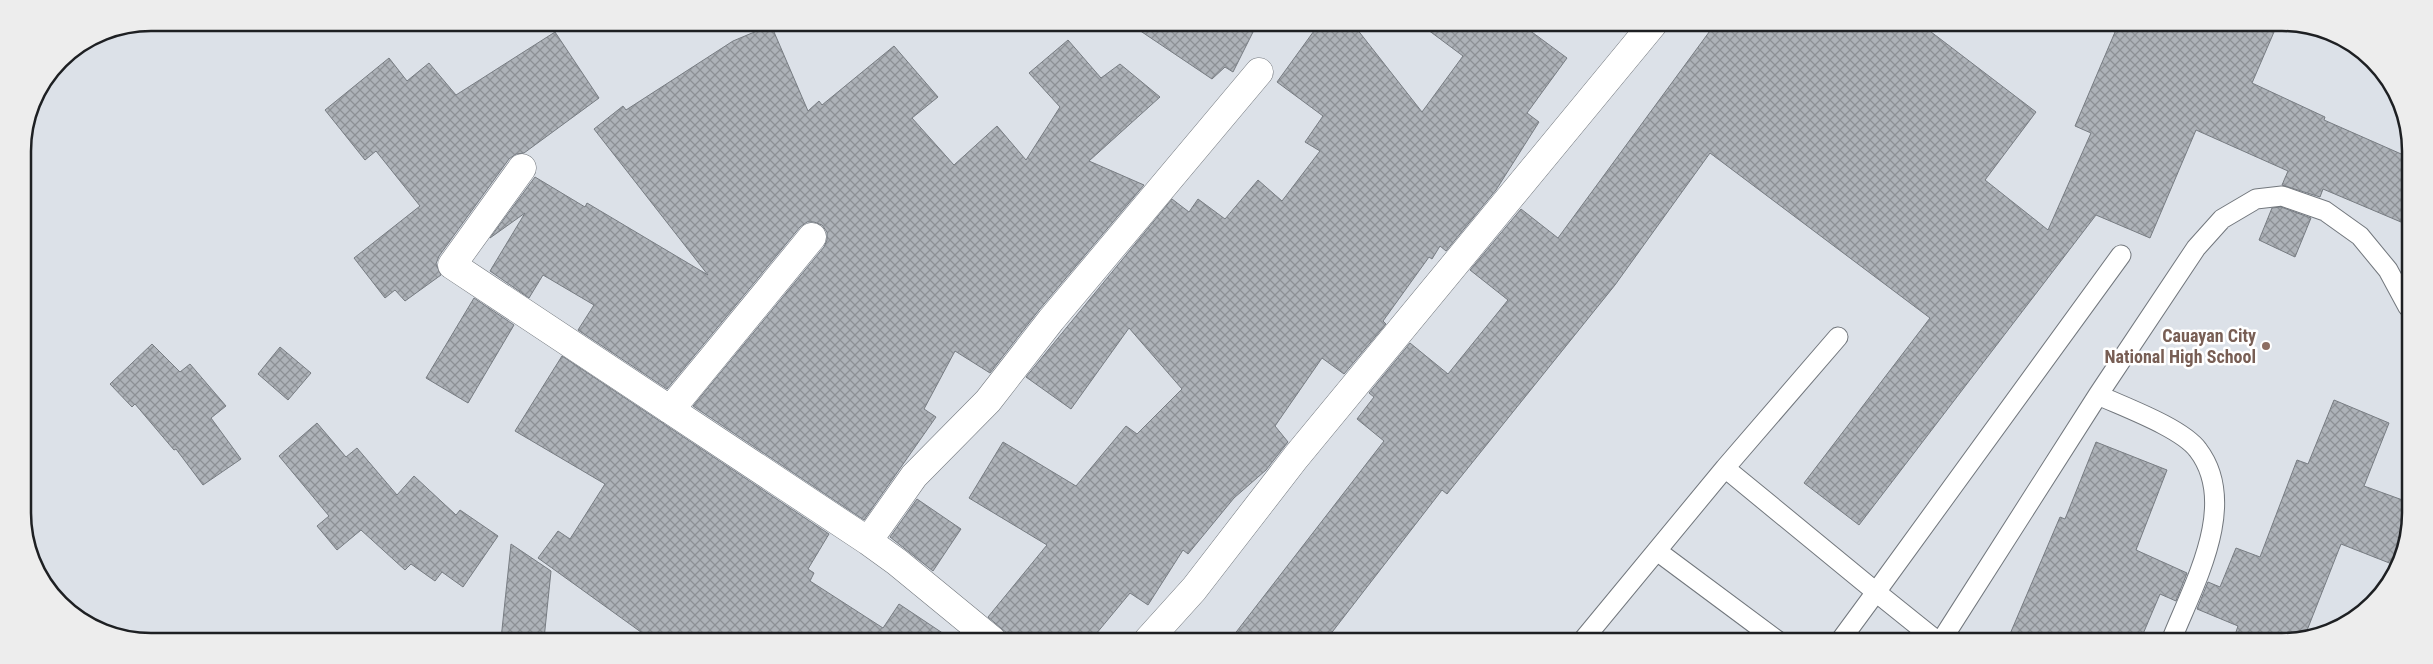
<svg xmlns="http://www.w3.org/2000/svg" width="2433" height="664" font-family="'Roboto Condensed',sans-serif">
<defs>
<pattern id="building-cross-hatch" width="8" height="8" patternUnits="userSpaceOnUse" patternTransform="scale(1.25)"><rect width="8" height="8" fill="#adb2b8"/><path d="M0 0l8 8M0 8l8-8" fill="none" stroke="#8c9095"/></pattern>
</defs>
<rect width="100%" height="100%" fill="#dce1e8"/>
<path fill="url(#building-cross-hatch)" stroke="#777c82" d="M 1130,24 L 1257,24 L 1233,72 L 1225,67 L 1212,79 Z
M 1319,24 L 1353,24 L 1422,112 L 1463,56 L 1420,24 L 1521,24 L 1567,58 L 1527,113 L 1539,122 L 1496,190 L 1446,251 L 1440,246 L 1432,259 L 1429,257 L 1383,321 L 1386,324 L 1344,374 L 1322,358 L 1275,426 L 1288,442 L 1266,470 L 1234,498 L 1188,554 L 1183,550 L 1148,605 L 1130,593 L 1091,640 L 1015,640 L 988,617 L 1047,545 L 969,498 L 1003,442 L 1076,486 L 1126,426 L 1137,434 L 1182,389 L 1129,328 L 1071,409 L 1026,377 L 1172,199 L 1189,212 L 1198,199 L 1225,219 L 1258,180 L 1282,201 L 1320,151 L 1305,142 L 1323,116 L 1277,82 Z
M 1715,24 L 1922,25 L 2036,112 L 1985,180 L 2048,230 L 2091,133 L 2075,126 L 2118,25 L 2277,25 L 2252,83 L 2325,117 L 2324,120 L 2408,157 L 2408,225 L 2323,189 L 2320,197 L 2282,185 L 2288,171 L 2196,130 L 2150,238 L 2096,215 L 1859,525 L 1804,483 L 1930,318 L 1710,153 L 1615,285 L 1447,494 L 1442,490 L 1326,640 L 1230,640 L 1384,441 L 1357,419 L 1374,397 L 1369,393 L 1410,343 L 1448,374 L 1508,300 L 1470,270 L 1521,209 L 1558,238 Z
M 771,25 L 808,111 L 819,101 L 822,105 L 894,46 L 938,97 L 912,118 L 954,165 L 997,126 L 1026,160 L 1060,107 L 1029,73 L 1068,40 L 1101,78 L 1120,64 L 1160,97 L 1089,161 L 1144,185 L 1039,310 L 990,373 L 955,351 L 924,409 L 936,417 L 864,520 L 693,406 L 824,247 L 827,240 L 827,232 L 822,225 L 814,222 L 807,222 L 800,227 L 667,389 L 578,330 L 594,305 L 543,275 L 529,298 L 490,271 L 525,213 L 490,238 L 535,177 L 585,207 L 587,203 L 708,275 L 594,129 L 623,106 L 626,110 L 733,41 Z
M 555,32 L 599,98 L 524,153 L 516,154 L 509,159 L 439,256 L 436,264 L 441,275 L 405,301 L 395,290 L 385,298 L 354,258 L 420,206 L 376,151 L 365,160 L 325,110 L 389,58 L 407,81 L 429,63 L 456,95 Z
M 2281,207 L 2311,218 L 2295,257 L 2259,240 L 2272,208 Z
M 474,298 L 514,325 L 468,403 L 426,378 Z
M 152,344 L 180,372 L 190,364 L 226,406 L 211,418 L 241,459 L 203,485 L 176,449 L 174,450 L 135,404 L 132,407 L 110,384 Z
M 280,347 L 311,373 L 288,400 L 258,374 Z
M 562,356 L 829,534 L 808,569 L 814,573 L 810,581 L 883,628 L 899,604 L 953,640 L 652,640 L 538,558 L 558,531 L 570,539 L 605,484 L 515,431 Z
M 2334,400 L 2389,423 L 2364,486 L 2408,502 L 2408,538 L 2397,566 L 2341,544 L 2304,638 L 2290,641 L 2233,641 L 2238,626 L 2197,609 L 2208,582 L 2220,587 L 2236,548 L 2260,557 L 2297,460 L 2308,464 Z
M 317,423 L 346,457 L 357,448 L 397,495 L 414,476 L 456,515 L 460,510 L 498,536 L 463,587 L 442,572 L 435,581 L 411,564 L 405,570 L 361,530 L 337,550 L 317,526 L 329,516 L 279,456 Z
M 2096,442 L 2167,470 L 2136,550 L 2187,573 L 2176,601 L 2160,594 L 2140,641 L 2007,641 L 2060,517 L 2065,519 Z
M 917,499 L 961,529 L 933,571 L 890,537 Z
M 511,544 L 551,571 L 544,639 L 501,639 Z"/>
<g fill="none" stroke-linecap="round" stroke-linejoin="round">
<defs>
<path id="lane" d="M 2098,395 C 2124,407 2182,428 2198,450 C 2240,505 2192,587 2171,641
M 1725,468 L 1838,337
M 1657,551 L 1778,641
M 1583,640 L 1725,468 L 1876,592 L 2121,255
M 1840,641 L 1876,592 L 1937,641
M 1941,641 L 2098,395 L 2196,248 L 2222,219 L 2256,199 L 2282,196 L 2325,211 L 2360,236 L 2388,270 L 2408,307"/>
<path id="street" d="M 522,168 L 452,265 L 868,541 L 897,562 L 992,640
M 670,410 L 812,237
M 868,541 L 914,476 L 988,401 L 1051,320 L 1259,72
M 1148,640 L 1194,589 L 1296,457 L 1653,24"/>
</defs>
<use href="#lane" stroke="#72777d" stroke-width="21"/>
<use href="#street" stroke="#72777d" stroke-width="29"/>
<use href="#lane" stroke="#fff" stroke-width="19"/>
<use href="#street" stroke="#fff" stroke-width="28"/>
</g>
<circle fill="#8d6e63" stroke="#fff" stroke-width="2" cx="2266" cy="346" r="5"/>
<g text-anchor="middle" stroke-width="5" stroke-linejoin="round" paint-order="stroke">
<g font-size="18" font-weight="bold" fill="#785e54" stroke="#fff" text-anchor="end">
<text x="2256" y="342">Cauayan City<tspan x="2256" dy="21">National High School</tspan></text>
</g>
</g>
<path d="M0 0H2433V664H0ZM151 31H2282A120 120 0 0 1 2402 151V513A120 120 0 0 1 2282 633H151A120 120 0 0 1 31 513V151A120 120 0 0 1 151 31Z" fill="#ededed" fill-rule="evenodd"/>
<path fill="none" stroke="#1e2023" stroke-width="2.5" d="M151 31H2282A120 120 0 0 1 2402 151V513A120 120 0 0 1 2282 633H151A120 120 0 0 1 31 513V151A120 120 0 0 1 151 31Z"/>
</svg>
